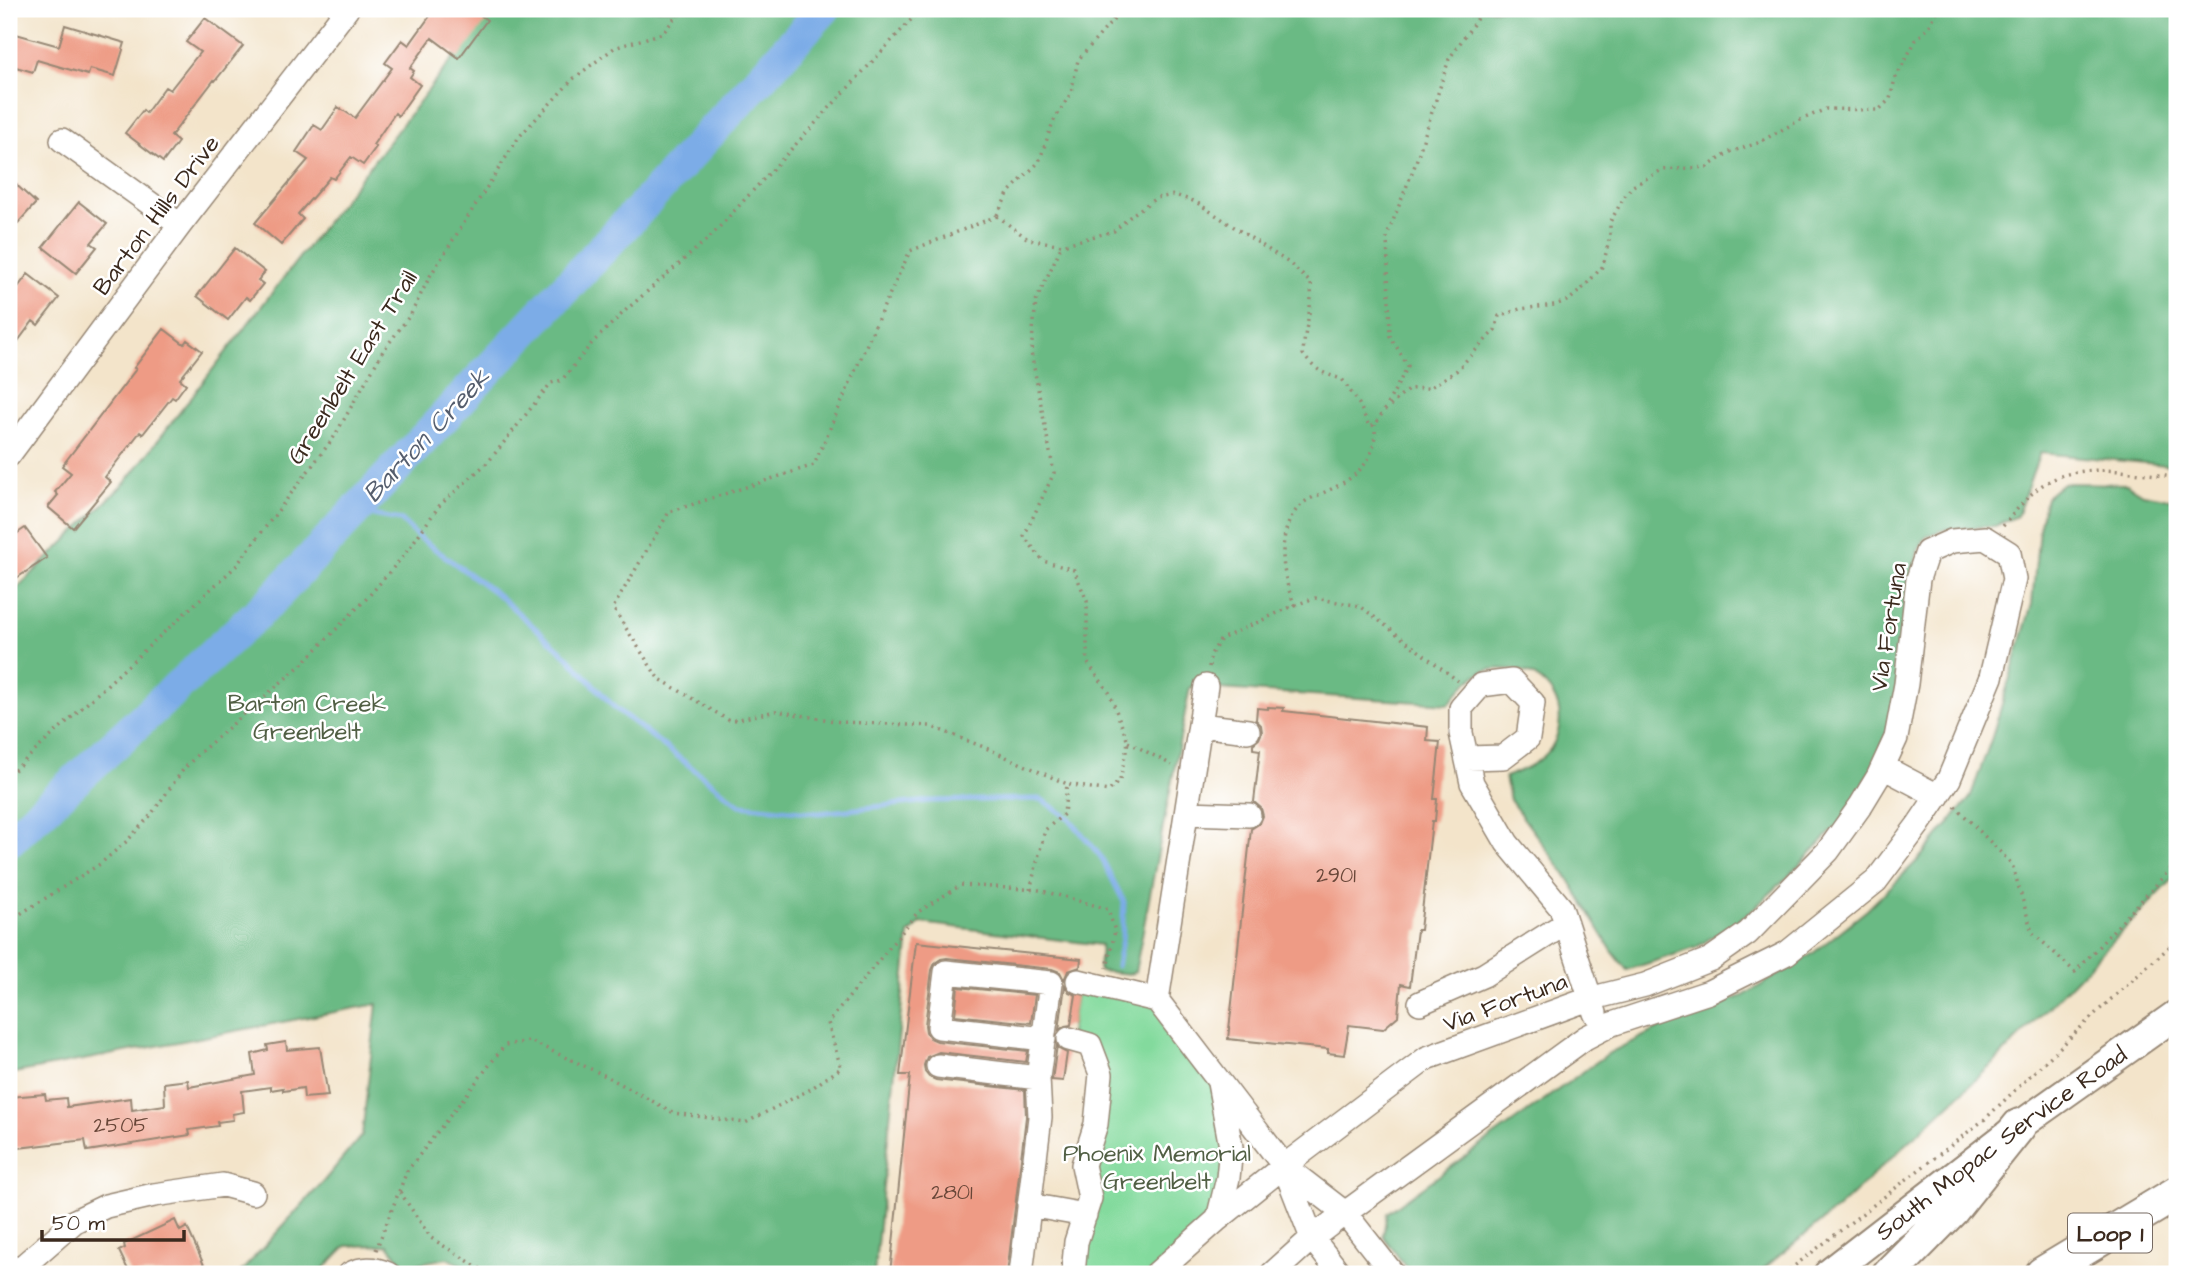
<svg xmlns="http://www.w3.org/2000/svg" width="2186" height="1283" font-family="'Architects Daughter',sans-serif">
<rect width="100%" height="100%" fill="#fff"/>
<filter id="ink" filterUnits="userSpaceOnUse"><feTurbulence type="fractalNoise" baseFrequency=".0143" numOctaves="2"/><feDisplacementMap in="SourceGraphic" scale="14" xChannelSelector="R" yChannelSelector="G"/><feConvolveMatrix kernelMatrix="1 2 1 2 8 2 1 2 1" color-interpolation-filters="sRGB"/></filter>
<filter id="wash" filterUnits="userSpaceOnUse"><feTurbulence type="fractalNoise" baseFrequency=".00686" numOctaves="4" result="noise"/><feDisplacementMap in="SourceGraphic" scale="28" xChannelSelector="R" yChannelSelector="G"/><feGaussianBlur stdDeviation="1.57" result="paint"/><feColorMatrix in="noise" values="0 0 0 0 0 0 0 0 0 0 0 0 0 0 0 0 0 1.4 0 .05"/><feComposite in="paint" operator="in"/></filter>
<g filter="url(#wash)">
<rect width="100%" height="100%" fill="#f3e4ca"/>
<path fill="#83da9d" stroke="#5f825e" stroke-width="2" d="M 1078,981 L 1157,1000 L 1218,1080 L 1231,1147 L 1218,1219 L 1156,1274 L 1073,1274 L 1101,1074 L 1069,1039 Z"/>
<path fill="#6aba84" stroke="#527251" stroke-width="2" d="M 491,9 L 2177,9 L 2177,466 L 2040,453 L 2017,516 L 1995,526 L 1947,529 L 1926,536 L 1917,553 L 1894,708 L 1878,760 L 1841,822 L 1789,876 L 1748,914 L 1695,948 L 1627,970 L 1612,951 L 1568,878 L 1510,800 L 1505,777 C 1521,771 1541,763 1551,748 C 1574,711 1549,669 1505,669 C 1499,669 1490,668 1484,671 C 1469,678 1459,691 1449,704 L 1190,687 L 1135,972 L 1131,974 L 1099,971 L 1101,945 L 921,923 L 909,934 L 874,1274 L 481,1274 L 447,1258 L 405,1266 L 388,1245 L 346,1246 L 319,1274 L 239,1274 L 323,1182 L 362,1135 L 377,1004 L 9,1074 L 9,596 L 125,483 Z
M 2063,483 L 2127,484 L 2143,494 L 2177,500 L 2177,875 L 1999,1058 L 1840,1206 L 1757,1274 L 1411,1274 L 1383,1236 L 1387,1213 L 1609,1053 L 1680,1018 L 1743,996 L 1812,954 L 1867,910 L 1918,860 L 1970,798 L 1992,737 L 2032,604 L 2039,529 L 2046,497 Z"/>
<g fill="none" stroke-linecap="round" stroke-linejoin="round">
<path stroke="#7cace7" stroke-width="5" d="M 355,512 L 401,520 L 417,536 L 498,595 L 567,656 L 615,708 L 740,805 L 819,813 L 929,801 L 1041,799 L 1069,818 L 1101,857 L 1124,902 L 1122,939 L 1117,966"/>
<path stroke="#7cace7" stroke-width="33" d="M 9,841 L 270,602 L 652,196 L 824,9"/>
</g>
<g id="blocks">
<path fill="#ee9b85" d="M 435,9 L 472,9 L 487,20 L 459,58 L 432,38 L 410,68 L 414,71 L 410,77 L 420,85 L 398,116 L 395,113 L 373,145 L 376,147 L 363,165 L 351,157 L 334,179 L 330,177 L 298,214 L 303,219 L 281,245 L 255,223 L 308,160 L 296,152 L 314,125 L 322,130 L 338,107 L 355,118 L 392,68 L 385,63 L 402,40 L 409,45 Z
M 205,18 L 243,46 L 215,81 L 214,80 L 171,136 L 178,142 L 163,162 L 125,133 L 143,110 L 146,113 L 165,87 L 170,90 L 200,52 L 186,42 Z
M 65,25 L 125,43 L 115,76 L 90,69 L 88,75 L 37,60 L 33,72 L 9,65 L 9,32 L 59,46 Z
M 9,178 L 36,203 L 9,233 Z
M 79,202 L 107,224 L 91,243 L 97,247 L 76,273 L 43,247 Z
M 235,248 L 265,272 L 258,280 L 263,284 L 250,300 L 246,297 L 228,320 L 197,296 Z
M 28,274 L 59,298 L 38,325 L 33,321 L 18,341 L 9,334 L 9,299 Z
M 164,329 L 184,344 L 187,340 L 202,351 L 180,379 L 186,384 L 175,399 L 172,397 L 143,434 L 140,432 L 105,477 L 111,482 L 73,528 L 48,507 L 58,495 L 55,492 L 71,473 L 62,466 L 136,369 L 134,368 Z
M 25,528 L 47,558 L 9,583 L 9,539 Z
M 1268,707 L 1284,708 L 1283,711 L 1428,727 L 1427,741 L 1440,742 L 1434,799 L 1437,799 L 1435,821 L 1432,821 L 1420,930 L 1417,930 L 1410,986 L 1401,984 L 1398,1016 L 1383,1029 L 1349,1025 L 1344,1055 L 1328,1053 L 1328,1049 L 1228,1039 L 1251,829 L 1260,823 L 1263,816 L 1261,808 L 1254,802 L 1260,750 L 1253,749 L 1253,744 L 1259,739 L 1262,732 L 1261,725 L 1256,720 L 1257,708 L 1268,709 Z
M 916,942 L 1081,959 L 1080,967 L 1068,971 L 1064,980 L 1060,972 L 1052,969 L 947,958 L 941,959 L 935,963 L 932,970 L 925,1025 L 926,1032 L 930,1038 L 937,1041 L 1028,1051 L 1026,1062 L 939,1052 L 927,1057 L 924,1065 L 925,1072 L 929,1077 L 936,1080 L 1025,1090 L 1026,1117 L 1007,1274 L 890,1274 L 910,1075 L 900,1075 Z
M 1065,985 L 1069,992 L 1076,995 L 1071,1025 L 1065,1026 L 1059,1030 Z
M 958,987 L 1035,995 L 1031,1023 L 955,1015 Z
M 286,1042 L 287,1050 L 320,1047 L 328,1096 L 304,1098 L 303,1088 L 283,1091 L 283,1088 L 271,1090 L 271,1087 L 242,1091 L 244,1112 L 232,1114 L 233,1120 L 217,1122 L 218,1126 L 189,1130 L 190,1135 L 87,1151 L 85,1140 L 9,1149 L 9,1097 L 45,1094 L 46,1100 L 66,1098 L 67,1107 L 131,1098 L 132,1110 L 165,1105 L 164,1083 L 188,1080 L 189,1087 L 255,1075 L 252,1054 L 268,1050 L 267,1045 Z
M 1057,1045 L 1059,1049 L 1067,1053 L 1063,1081 L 1052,1080 Z
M 175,1220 L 180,1231 L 187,1227 L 208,1274 L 130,1274 L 119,1251 L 125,1248 L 124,1244 Z"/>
</g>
</g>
<g filter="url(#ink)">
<use href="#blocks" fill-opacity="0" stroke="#978774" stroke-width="2"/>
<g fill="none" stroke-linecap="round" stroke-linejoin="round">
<defs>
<path id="minor" d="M 62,140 L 180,225
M 9,455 L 180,225 L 347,9
M 1200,725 L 1248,731
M 1467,758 L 1503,757 L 1528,738 L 1533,703 L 1512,681 L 1481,685 L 1461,708 L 1461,733 L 1472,783 L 1507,843 L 1561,908 L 1595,1013
M 1883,767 L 1938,796
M 1187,813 L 1249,815
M 1078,981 L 1157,1000 L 1284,1166 L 1312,1238 L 1340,1274
M 1157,1000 L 1206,686
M 1420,1003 L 1484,975 L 1566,923
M 1069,1039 L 1090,1045 L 1101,1074 L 1096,1124 L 1083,1165 L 1090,1198 L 1076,1242 L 1073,1274
M 938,1066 L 1038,1078 L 1040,1117 L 1021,1274
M 1038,1078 L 1051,983 L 946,972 L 939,1027 L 1044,1039
M 1284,1166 L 1345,1213 L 1393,1274
M 1029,1205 L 1085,1215
M 1218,1219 L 1228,1178 L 1231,1147 L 1219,1083
M 14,1274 L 75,1221 L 106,1206 L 154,1195 L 223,1185 L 253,1193
M 350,1274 C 363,1267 375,1268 388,1274
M 1156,1274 L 1218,1219 L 1284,1166 L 1427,1058 L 1589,999 L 1645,985 L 1711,959 L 1748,933 L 1828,851 L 1861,805 L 1878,777 L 1896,738 L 1906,684 L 1918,579 L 1927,552 L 1952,541 L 1985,538 L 2009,553 L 2014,579 L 1991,677 L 1949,779 L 1918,825 L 1876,881 L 1787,953 L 1709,992 L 1612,1024 L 1585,1038 L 1345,1213 L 1312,1238 L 1272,1274"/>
<g id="major">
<path id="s1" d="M 1828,1274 L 2019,1126 L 2177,1014"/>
</g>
<path id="highway" d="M 1889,1274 L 1952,1210 L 2019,1126
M 2042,1274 L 2177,1193"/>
</defs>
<use href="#minor" stroke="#978774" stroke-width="26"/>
<use href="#major" stroke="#978774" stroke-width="32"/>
<use href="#highway" stroke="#978774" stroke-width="37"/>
<path stroke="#978774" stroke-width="3.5" stroke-dasharray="2 5" stroke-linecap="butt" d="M 997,215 L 1009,192 L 1039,162 L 1053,122 L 1071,93 L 1078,60 L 1123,9
M 997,216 L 1028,239 L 1062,245 L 1114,231 L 1133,214 L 1156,198 L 1175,195 L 1196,202 L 1289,263 L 1311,283 C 1313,307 1304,330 1303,354 C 1314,370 1324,374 1342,379 L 1359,404 L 1369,426 L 1375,425 L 1383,412 L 1409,389 L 1429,388 L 1456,371 L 1495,330 L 1499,316 L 1520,309 L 1555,305 L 1569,300 L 1582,289 L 1603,266 L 1610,236 L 1610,222 L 1626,194 L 1633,186 L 1662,170 L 1707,167 L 1730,152 L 1758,143 L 1798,121 L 1826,109 L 1879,110 L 1890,99 L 1895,79 L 1916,40 L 1929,27 L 1938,9
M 997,216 L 910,251 L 877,321 L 814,465 L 669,512 L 613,608 L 658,678 L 730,721 L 776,711 L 841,722 L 930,726 L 986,748 L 1067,784
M 1384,410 L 1408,366 L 1390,336 L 1387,236 L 1415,165 L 1449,59 L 1476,20 L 1479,9
M 2003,526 C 2014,513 2025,499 2037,489 C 2076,458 2133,474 2177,477
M 1295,605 L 1315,598 L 1360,606 L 1458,681
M 1209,667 L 1211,654 L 1221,639 L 1295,605 C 1281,577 1275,529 1301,505 C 1307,499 1317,496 1325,492 C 1356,478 1377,462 1375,425
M 1128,742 L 1172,765
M 9,775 L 236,566 L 334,437 L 383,351 L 411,314 L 430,276 L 519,137 L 573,79 L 614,48 L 663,33 L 682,9
M 1955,806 L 2012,864 L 2032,932 L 2075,972 L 2177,862
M 1030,890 L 1045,830 L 1064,814 L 1067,784 L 1109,791 L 1120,780 L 1128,742 L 1109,692 L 1087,662 L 1087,601 L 1074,570 L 1043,561 L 1024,536 L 1054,473 L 1031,352 L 1036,301 L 1062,245
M 9,921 L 100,864 L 127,841 L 150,816 L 183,770 L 197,755 L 301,665 L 368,597 L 405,554 L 439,506 L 489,461 L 551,383 L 562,380 L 592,343 L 626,310 L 711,236 L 921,9
M 400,1192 L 431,1238 L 489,1274
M 376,1250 L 407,1171 L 505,1045 L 530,1041 L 606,1076 L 674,1113 L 745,1123 L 809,1090 L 841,1068 L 828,1023 L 918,912 L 961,885 L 1039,890 L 1108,909 L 1115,931 L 1107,968
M 1784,1274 L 1985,1119 L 2098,1011 L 2177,940"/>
<use href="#minor" stroke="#fff" stroke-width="23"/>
<use href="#major" stroke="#fff" stroke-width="28"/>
<use href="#highway" stroke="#fff" stroke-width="33"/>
</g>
</g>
<g text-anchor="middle" stroke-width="5" stroke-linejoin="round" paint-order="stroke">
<g font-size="21" fill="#684638">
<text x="1336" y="882">2901</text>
<text x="121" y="1132">2505</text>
<text x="952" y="1199">2801</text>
</g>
<rect fill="#fff" stroke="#766a62" stroke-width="2" x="2068" y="1213.5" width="84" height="39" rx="5"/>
<g font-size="23" font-weight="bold" fill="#3b2a1e">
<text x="2110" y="1241">Loop 1</text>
</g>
<g font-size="24" fill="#3b2a1e" stroke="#fff">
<text transform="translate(156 215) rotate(-53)" y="8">Barton Hills Drive</text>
<text transform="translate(352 367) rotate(-58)" y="8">Greenbelt East Trail</text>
<text transform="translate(1888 627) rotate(-81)" y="8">Via Fortuna</text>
<text transform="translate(1505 1002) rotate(-20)" y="8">Via Fortuna</text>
<text dy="8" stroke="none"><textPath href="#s1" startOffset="217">South Mopac Service Road</textPath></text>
</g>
<g font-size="24" fill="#515f44" stroke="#fff">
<text x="307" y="711">Barton Creek<tspan x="307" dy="28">Greenbelt</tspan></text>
<text x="1157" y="1161">Phoenix Memorial<tspan x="1157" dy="28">Greenbelt</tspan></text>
</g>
<g font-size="26" font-style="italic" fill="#555e6e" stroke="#fff">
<text transform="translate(426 435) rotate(-47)" y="9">Barton Creek</text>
</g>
</g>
<rect width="2186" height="1283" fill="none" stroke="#fff" stroke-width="35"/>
<path d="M42 1230v10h142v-10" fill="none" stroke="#3b2a1e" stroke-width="3.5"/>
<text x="52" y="1230" font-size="21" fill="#3b2a1e" stroke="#ffffff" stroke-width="5" paint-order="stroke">50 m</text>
</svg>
